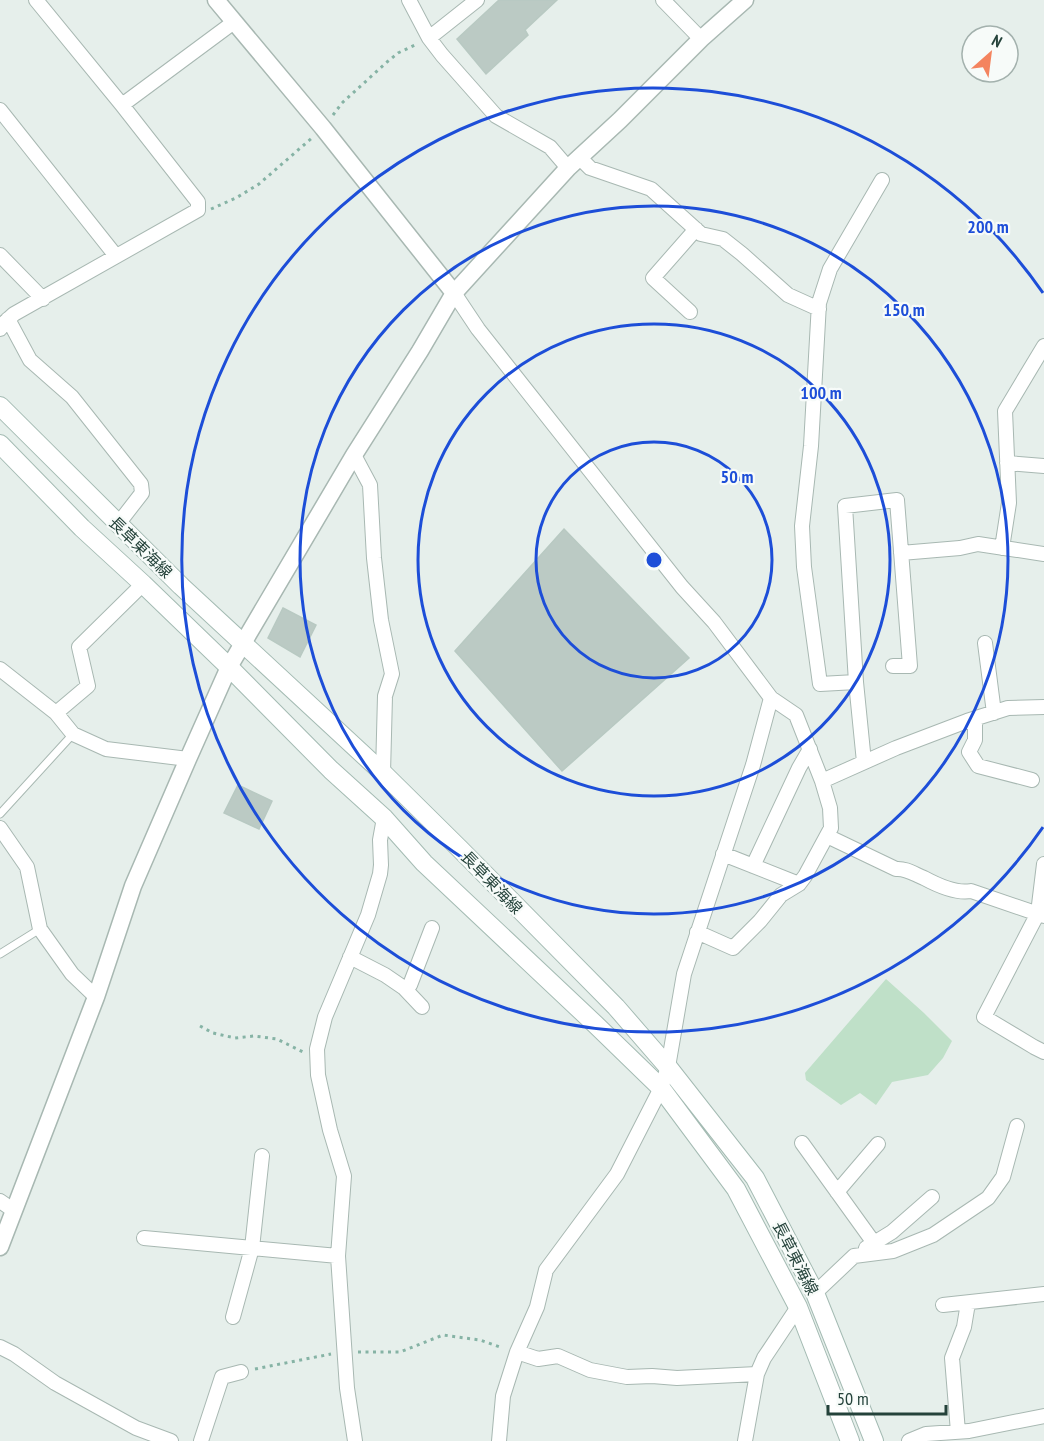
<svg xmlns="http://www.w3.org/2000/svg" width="1044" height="1441" font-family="'PT Sans Narrow','Noto Sans JP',sans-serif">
<rect width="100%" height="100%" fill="#e6efeb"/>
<path fill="#bfe0c8" d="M 886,979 L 924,1013 L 952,1041 L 943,1058 L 928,1075 L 892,1082 L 876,1105 L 860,1093 L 841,1105 L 806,1080 L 805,1073 Z"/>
<path fill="#bbcac4" stroke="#b8c9c2" stroke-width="1.5" d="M 499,0 L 557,0 L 525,30 L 528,35 L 486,74 L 457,39 Z
M 564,529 L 689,658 L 562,771 L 455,651 Z
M 283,608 L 316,625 L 300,657 L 268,638 Z
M 238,785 L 272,801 L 259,829 L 224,813 Z"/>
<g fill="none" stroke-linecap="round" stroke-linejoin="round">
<defs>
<path id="service" d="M 0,814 L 73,734
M 0,954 L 40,929"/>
<path id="minor" d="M 409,0 L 429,38 L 442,55 L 496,116 L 550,147 L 568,168
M 663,0 L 701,39
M 429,38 L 477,0
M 122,105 L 234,22
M 0,110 L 116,256
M 579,157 L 590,168 L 651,189 L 701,234 L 723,239 L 742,254 L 788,295 L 819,309
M 0,255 L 43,299
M 454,293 L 478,329 L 682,587 L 714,622 L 771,698 L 796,715 L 822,781 L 830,808 L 831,828 L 805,876 L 799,884 L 781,895 L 760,921 L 733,948 L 697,932
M 690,312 L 653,278 L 696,229
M 8,319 L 30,360 L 72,397 L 141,484 L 142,493 L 118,524
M 0,329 L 4,323 L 14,314 L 198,210 L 198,202 L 122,105 L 36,0
M 354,455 L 370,485 L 374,558 L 381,620 L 392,674 L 385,696 L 383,773
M 1007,463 L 1044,466
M 1002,548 L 1009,503 L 1005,411 L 1044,346
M 901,553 L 960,548 L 978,544 L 1044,554
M 985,643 L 994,713
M 0,669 L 56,713 L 73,734 L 106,749 L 188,759
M 856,682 L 820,684 L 804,567 L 802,526 L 811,446 L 819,303 L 830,269 L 882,180
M 56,713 L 88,686 L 79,647 L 143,584
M 975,719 L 975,740 L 969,752 L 978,766 L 1032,780
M 864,762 L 856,682 L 845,506 L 897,500 L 910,666 L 893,666
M 822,781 L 896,748 L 967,721 L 1008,708 L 1044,707
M 0,828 L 27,867 L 40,929 L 72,974 L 96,997
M 827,836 L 896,869 C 906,868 914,874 924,878 C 937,885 956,894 971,891 L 1044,916
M 723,854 L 799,884
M 1044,864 L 1038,913 L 984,1017 L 1034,1047 L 1044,1052
M 753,866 L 799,768 L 810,749
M 350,957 L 385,975 L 404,988 L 422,1007
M 404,988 L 410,985 L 432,928
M 802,1143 L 874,1243
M 837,1192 L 878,1144
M 0,1201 L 13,1210
M 144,1238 L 338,1256
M 866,1248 L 892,1232 L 932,1197
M 815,1293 L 854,1256 L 893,1251 L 933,1235 L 988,1198 L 1003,1177 L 1017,1126
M 943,1305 L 1044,1294
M 233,1317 L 252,1248 L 262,1156
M 0,1347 L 14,1354 L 55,1383 L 136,1428 L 171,1441
M 517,1352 L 538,1359 L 558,1356 L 590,1370 L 627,1377 L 652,1376 L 677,1378 L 757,1374
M 958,1432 L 952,1358 L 964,1327 L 968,1303
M 201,1441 L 222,1377 L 241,1372
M 355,1441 L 347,1388 L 338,1256 L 344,1176 L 330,1130 L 318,1075 L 317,1049 L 325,1017 L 368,915 L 380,874 L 381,865 L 380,840 L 384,818
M 499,1441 L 503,1396 L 517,1352 L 537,1307 L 546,1270 L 617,1174 L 661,1088 L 668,1067 L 684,974 L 753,765 L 771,698
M 745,1441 L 757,1374 L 764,1358 L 798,1307
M 909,1441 L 926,1434 L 969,1431 L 1044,1416"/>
<path id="tertiary" d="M 216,0 L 323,128 L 454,293
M 0,1247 L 96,997 L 133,886 L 188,759 L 229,667 L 354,455 L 420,351 L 454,293 L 568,168 L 620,120 L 701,39 L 745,0"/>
<path id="secondary" d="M 0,406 L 181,586 L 383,773 L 460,849 L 616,1007 L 668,1067 L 755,1178 L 815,1293 L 874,1441
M 0,444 L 82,528 L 143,584 L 229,667 L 331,770 L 384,818 L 424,863 L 595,1024 L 661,1088 L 736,1189 L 798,1307 L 850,1441"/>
</defs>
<use href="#service" stroke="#a8b8b2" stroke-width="9"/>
<use href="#minor" stroke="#a8b8b2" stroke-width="16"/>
<use href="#tertiary" stroke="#a8b8b2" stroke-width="19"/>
<use href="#secondary" stroke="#a4bbb3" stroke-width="20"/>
<path stroke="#86b3a5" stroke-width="3" stroke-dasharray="3 4.5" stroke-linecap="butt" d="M 333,115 L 342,103 L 387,62 L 398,53 L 417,44
M 211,209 L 236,198 L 259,184 L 313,137
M 200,1026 L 213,1033 L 235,1038 L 254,1036 L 277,1039 L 303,1052
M 358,1352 L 400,1352 L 443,1335 L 480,1340 L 503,1348
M 255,1369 L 331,1354"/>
<use href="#service" stroke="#fff" stroke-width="7"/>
<use href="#minor" stroke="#fff" stroke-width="14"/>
<use href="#tertiary" stroke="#fff" stroke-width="16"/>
<use href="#secondary" stroke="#fff" stroke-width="18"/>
</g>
<g fill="none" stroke="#1d4ed8" stroke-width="3">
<circle cx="654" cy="560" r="118"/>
<circle cx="654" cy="560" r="236"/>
<circle cx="654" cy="560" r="354"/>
<path d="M1043 827A472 472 0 1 1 1043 293"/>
</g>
<g text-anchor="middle" stroke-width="4.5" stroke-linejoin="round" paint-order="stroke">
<g font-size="16" fill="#24423a" stroke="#f7fbf9">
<text transform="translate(141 547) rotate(44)" y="6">長草東海線</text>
<text transform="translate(492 882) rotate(46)" y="6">長草東海線</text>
<text transform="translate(796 1258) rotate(63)" y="6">長草東海線</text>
</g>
</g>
<circle cx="654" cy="560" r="9" fill="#1d4ed8" stroke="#f7fbf9" stroke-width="3"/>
<g font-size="18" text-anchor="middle" font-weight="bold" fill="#1d4ed8" stroke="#f7fbf9" stroke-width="4.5" stroke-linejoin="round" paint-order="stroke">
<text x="988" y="233">200 m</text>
<text x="904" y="316">150 m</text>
<text x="821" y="399">100 m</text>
<text x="737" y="483">50 m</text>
</g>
<g transform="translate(990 54) rotate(28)"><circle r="28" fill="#f7fbf9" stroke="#a3b1ad" stroke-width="1.5"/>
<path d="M0-4.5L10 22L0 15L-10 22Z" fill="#f4845f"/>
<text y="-9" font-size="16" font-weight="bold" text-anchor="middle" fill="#24423a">N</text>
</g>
<path d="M828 1405v9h118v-9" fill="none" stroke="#24423a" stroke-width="3"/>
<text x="837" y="1405" font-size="18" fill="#24423a" stroke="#f7fbf9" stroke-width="4.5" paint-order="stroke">50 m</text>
</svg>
